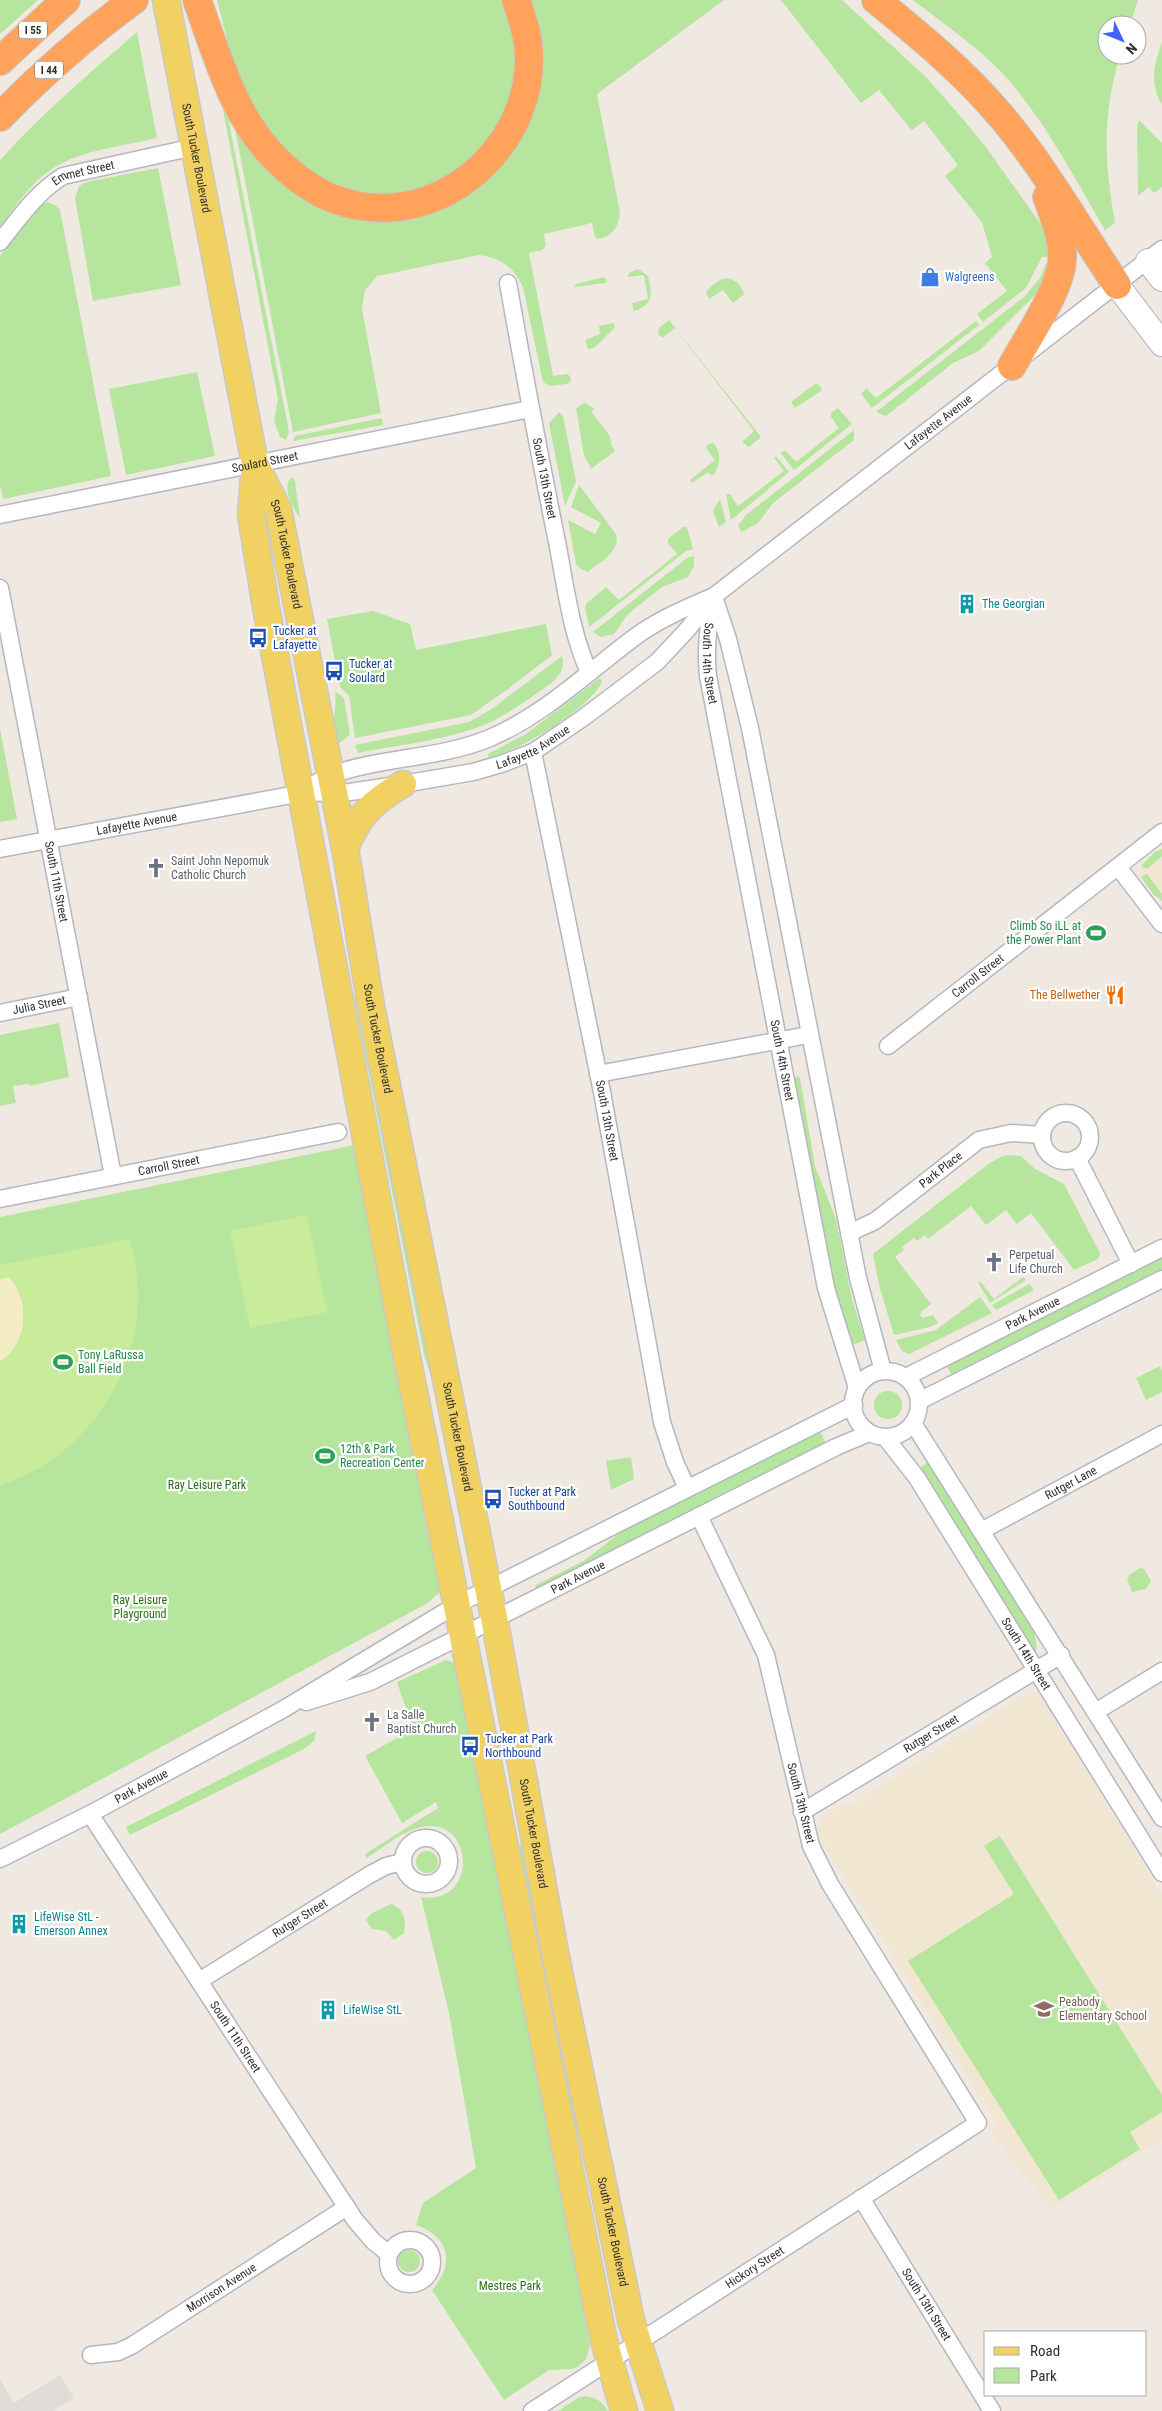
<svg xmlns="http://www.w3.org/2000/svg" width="1162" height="2411" font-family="'Roboto Condensed',sans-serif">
<rect width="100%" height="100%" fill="#efe9e1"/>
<path fill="#f0e6d1" d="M 1162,849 L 1162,901 L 1153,894 L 1140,876 L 1141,866 L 1145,860 Z
M 1030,1691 L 1039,1694 L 1162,1895 L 1162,2139 L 1052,2209 L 993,2136 L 991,2131 L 996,2123 L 820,1839 L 819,1830 L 821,1820 L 837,1806 L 856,1802 Z"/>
<path fill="#b6e59e" d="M 0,0 L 38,0 L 0,34 Z
M 217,0 L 504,0 L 515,33 L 518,66 L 514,95 L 488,147 L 450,179 L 400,196 L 349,193 L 309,175 L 256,118 L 231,55 Z
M 527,0 L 724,0 L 597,94 L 620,213 C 618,227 613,236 598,239 L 595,237 L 592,223 L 544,234 L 546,246 L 542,250 L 529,253 L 553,376 L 567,374 L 570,376 L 571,381 L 567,384 L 550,386 L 543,382 L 523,287 C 513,267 502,258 479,255 L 377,276 L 365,290 L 362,308 L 381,413 L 293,432 L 232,113 L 305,198 L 454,202 L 481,185 L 510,155 L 519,141 L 537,77 Z
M 781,0 L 842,0 L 926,77 L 962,118 L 985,146 L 1040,223 L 1049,240 L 1052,257 L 1042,257 L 1026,288 L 983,322 L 977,314 L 1007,291 L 985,263 L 992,257 L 982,222 L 945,176 L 958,165 L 924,121 L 912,130 L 910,128 L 879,90 L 861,103 Z
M 913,0 L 1138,0 L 1130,25 L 1107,25 L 1107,55 L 1120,55 C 1102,117 1104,160 1115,223 L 1105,230 C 1074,177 1046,122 1005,76 C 978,47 944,24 913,0 Z
M 137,32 L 157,138 C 120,147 75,150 45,174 C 27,188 14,209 0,227 L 0,160 C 42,114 89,73 137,32 Z
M 1162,42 L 1162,104 C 1149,84 1154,64 1162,42 Z
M 221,99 L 227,112 L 289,432 L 286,440 L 280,437 L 274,421 L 278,399 Z
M 1139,120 L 1162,143 L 1162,187 L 1154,193 L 1149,187 L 1138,196 L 1137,128 Z
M 158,168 L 181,285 L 93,301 L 75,198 L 79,186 L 86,182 Z
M 47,202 L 55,205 L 60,210 L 111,476 L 3,499 L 0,485 L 0,256 L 36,209 Z
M 1046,263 L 1052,264 L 1042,288 L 979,351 L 953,363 L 886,416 L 876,412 L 1025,296 L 1040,278 Z
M 638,269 L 648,276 C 652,293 654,305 634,311 L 632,303 L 648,299 L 644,275 L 627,277 L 630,272 Z
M 604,277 L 607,281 L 605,283 L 574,287 L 576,284 Z
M 727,278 C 735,279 742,286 744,294 L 733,303 L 723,290 L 709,299 L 706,292 C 711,286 719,279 727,278 Z
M 669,320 L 761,437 L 749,447 L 742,442 L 754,431 L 675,328 L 663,338 L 658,334 L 659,328 Z
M 976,321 L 979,325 L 872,408 L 861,394 L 866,388 L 876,398 Z
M 614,323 L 615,327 L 594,348 L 588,349 L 585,340 L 600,334 L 599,326 Z
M 197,372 L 215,456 L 126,475 L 109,389 Z
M 816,383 L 822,388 L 821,391 L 795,408 L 791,402 Z
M 585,403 L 595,409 L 591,411 L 610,436 L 611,444 L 615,451 L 591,469 L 584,455 L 576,408 Z
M 838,408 L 852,424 L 794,470 L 780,452 L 786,451 L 796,462 L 839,428 L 831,417 L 831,413 Z
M 559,412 L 563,416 L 576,481 L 565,506 L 549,423 Z
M 382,418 L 383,425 L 293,441 L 295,436 Z
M 854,430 L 854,440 L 773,503 L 758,523 L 742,532 L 738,526 L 746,515 Z
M 713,443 C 723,453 720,466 712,476 L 708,472 L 692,483 L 690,480 L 715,460 L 706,448 L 708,444 Z
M 776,456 L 789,472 L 731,520 L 726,494 L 730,494 L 738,506 L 784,471 L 774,458 Z
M 292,477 L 295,481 L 300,519 C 294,508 280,488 292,477 Z
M 579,485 L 616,534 C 621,552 600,562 588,572 L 581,569 L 576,564 L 568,520 L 595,534 L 601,523 L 571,507 Z
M 720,499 L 726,522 L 719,527 L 713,511 Z
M 683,527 L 687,527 L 693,549 L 686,551 L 589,627 L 585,607 L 587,603 L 606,587 L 619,600 L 677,554 L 668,543 L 668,539 Z
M 694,556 L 694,566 L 688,577 L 662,587 L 628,614 L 614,634 L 601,637 L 593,632 L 687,558 Z
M 373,611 L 410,624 L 416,650 L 546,624 L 552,655 L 508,689 L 471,715 L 355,738 L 349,695 L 340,687 L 327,619 Z
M 562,656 C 567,673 553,682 540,691 C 522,704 504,716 484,725 C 447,740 398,745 358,753 L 355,745 L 469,722 L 493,708 Z
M 600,678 L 602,681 C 594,706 514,755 488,757 L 488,754 L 526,734 Z
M 335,691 L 344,698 L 350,735 L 338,744 C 328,720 338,713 335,691 Z
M 0,729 L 17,819 L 0,822 Z
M 1162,849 L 1162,856 L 1147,869 L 1141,866 L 1155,852 Z
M 1147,874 L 1162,894 L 1162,901 L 1153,894 L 1141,877 Z
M 354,997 L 357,997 L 437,1381 L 433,1382 L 424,1355 Z
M 59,1023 L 69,1077 L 29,1086 L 29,1084 L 13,1086 L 16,1103 L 0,1106 L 0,1035 Z
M 797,1076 L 800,1078 L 815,1166 L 836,1219 L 852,1299 L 865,1340 L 850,1346 L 837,1304 L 795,1079 Z
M 355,1145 L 427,1532 L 442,1582 L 440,1592 L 426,1604 L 0,1834 L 0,1217 Z
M 1012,1155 L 1021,1156 L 1035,1169 L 1064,1184 L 1100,1253 L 1098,1259 L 1074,1270 L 1031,1213 L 1017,1224 L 1006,1210 L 986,1225 L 971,1206 L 928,1239 L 925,1235 L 917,1241 L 914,1238 L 902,1247 L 904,1250 L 895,1257 L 931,1304 L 922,1311 L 920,1315 L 923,1318 L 933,1315 L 938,1323 L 930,1327 L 894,1335 L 879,1285 L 873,1254 L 991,1162 L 1003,1156 Z
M 1162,1258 L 1162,1275 L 954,1380 L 947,1366 Z
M 1023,1277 L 1026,1280 L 990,1303 L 978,1282 L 980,1281 L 994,1299 Z
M 1029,1284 L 1034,1290 L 996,1310 L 992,1305 Z
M 980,1297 L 992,1313 L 909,1354 L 902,1351 L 896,1340 L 936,1330 Z
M 1160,1366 L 1162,1371 L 1162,1392 L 1146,1400 L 1136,1378 Z
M874 1405a14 14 0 1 1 28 0a14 14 0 1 1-28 0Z
M 820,1431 L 826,1444 L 537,1589 L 535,1589 L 536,1585 L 585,1560 L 630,1525 Z
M 631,1457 L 634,1479 L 611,1490 L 606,1461 Z
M 930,1461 L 1033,1627 L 1037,1647 L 1035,1653 L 919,1468 Z
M 1140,1568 L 1144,1569 L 1151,1581 L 1146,1589 L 1132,1592 L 1127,1579 L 1130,1574 Z
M 446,1660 L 455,1663 L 523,1995 L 590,2346 L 586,2359 L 580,2365 L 573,2369 L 549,2370 L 504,2400 L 432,2290 C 456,2264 449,2236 416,2225 L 423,2203 L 476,2168 L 449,2013 L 421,1897 C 479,1906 475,1815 421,1827 C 402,1831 383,1848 367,1858 L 365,1854 L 438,1808 L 436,1802 L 402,1823 L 365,1756 L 413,1729 L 397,1682 Z
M 316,1731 L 314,1741 L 304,1749 L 130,1835 L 126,1827 Z
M 1000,1836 L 1162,2095 L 1162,2112 L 1130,2132 L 1140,2149 L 1059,2200 L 908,1961 L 1014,1894 L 984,1846 Z
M 522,1845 L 582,2138 L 577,2139 L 565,2093 L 517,1846 Z
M416 1862a11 11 0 1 1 22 0a11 11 0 1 1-22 0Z
M 391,1904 C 404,1909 407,1920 404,1933 L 394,1940 L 386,1931 L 372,1929 L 366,1920 L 372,1913 Z
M398 2261a11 11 0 1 1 22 0a11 11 0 1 1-22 0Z
M 585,2396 C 597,2398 602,2401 608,2411 L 558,2411 L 578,2398 Z"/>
<path fill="#f3ecc5" d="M 9,1277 C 31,1301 28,1344 0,1362 L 0,1279 Z"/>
<path fill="#c9ec9a" d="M 307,1215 L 327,1312 L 250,1328 L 230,1231 Z
M 130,1239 C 135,1260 139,1281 138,1303 C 135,1383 78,1462 0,1485 L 0,1362 C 28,1344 32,1300 9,1277 L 0,1279 L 0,1265 Z"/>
<path fill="#dfdcd8" d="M 60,2375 L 74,2398 L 53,2411 L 0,2411 L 0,2379 L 14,2403 Z"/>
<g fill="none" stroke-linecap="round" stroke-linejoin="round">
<defs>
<g id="street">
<path id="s1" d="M 0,242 C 19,218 37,192 63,176 L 194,147"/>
<path id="s2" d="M 508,283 C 523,368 539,452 556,537 C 565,581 570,631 589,672"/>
<path id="s3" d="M 0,515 L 530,409"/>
<path id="s4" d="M 0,588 L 113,1176"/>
<path id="s5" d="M 714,596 C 708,623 705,648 708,676 L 826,1288 L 857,1388"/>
<path d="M 714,597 L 728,639 L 750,728 L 858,1278 L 883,1371"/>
<path id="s6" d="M 533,752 L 602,1092 L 662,1422 L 675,1462 L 687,1488"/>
<path id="s7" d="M 302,793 C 311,786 321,779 331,775 C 381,757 439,759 490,738 C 546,714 591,669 639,634 C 662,618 688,607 714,596 L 1162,249"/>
<path id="s8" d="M 0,849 L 302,793 L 350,792 L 403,784 L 473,772 L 501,764 L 533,752 L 583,718 L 657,662 L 687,630 L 712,599"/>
<path d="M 1118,867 L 1162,924"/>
<path id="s9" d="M 0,1013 L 79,997"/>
<path id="s10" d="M 888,1046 L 1162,832"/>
<path d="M 598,1074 L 808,1035"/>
<circle cx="1066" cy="1137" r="24"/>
<path d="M 1077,1158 L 1131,1264"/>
<path id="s11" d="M 0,1199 L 338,1132"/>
<path id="s12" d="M 849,1233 L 875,1221 L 979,1140 L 1011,1133 L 1042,1135"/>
<circle cx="886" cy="1404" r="33"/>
<path id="s13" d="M 906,1377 L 1162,1248"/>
<path d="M 919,1401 L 1162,1279"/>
<path d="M 913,1423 L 1162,1818"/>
<path id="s14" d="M 885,1437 L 917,1478 L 1162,1873"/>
<path id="s15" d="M 981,1531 L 1162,1434"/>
<path id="s16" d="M 306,1702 L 370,1682 L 836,1447 L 869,1433"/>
<path d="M 1097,1711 L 1162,1671"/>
<path id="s17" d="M 802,1812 L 1061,1655"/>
<path id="s18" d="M 90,1814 L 355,2220 L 373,2241 L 389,2254"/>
<circle cx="426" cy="1861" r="23"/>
<path id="s19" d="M 0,1859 L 90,1814 L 282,1710 L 458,1604 L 854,1405"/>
<path id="s20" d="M 199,1981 L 369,1875 L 386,1866 L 402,1862"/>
<path id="s21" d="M 861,2198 L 992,2411"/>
<circle cx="410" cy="2262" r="22"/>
<path id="s22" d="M 91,2355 L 118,2352 L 131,2346 L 347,2207"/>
<path id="s23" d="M 532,2411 L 978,2123 L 830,1884 L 811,1846 L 766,1655 L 699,1516"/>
</g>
<path id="secondary" d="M 1148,261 L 1162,279
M 1117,285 L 1162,344"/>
<g id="primary">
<path id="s24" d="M 166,0 L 255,464 L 278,509 L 345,848 L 371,1006 L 497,1633 L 556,1957 L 631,2320 L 660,2411"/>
<path d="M 255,464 L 251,515 L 266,607 L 407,1357 L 604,2341 L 624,2411"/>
<path d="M 345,848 C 359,815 372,802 403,784"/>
</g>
<path id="highway" d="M 197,0 C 217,55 234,119 278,161 C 300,183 328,201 360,206 C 452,222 539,136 528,44 C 526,28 521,14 516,0
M 876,0 C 920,36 964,72 1001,116 C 1045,168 1079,229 1117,285
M 0,61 L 66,0
M 0,117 C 41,75 86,35 134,0
M 1012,366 C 1027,339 1060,290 1062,261 C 1064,239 1054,217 1047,197"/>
</defs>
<use href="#street" stroke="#b4b7c1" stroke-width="19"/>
<use href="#secondary" stroke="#b4b7c1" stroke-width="26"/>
<use href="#primary" stroke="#c9c9c9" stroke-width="29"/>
<use href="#highway" stroke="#c9c9c9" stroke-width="30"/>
<use href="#street" stroke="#fff" stroke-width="16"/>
<use href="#secondary" stroke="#fff" stroke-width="24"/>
<use href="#primary" stroke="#f2d163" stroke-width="26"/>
<use href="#highway" stroke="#ffa35c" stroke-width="28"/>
</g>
<defs>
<symbol id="shop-bare" viewBox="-9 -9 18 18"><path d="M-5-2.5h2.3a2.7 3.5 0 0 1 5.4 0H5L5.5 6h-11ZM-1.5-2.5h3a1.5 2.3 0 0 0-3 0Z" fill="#3f7fe0" stroke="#fff" stroke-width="2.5" paint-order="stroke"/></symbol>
<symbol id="building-bare" viewBox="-9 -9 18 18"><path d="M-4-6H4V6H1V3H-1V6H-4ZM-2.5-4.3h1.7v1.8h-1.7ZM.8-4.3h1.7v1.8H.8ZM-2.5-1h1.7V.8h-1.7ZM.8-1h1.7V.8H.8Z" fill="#0f9aa8" stroke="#fff" stroke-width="2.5" paint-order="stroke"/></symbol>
<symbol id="bus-bare" viewBox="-9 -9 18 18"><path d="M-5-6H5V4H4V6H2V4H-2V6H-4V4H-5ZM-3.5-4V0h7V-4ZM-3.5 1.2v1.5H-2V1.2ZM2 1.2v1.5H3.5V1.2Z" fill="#1a4fb4" stroke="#fff" stroke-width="2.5" paint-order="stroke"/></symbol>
<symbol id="church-bare" viewBox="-9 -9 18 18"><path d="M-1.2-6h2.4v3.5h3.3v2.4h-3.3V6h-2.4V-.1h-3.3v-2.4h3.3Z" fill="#6b7280" stroke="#fff" stroke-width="2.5" paint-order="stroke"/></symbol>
<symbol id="stadium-bare" viewBox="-9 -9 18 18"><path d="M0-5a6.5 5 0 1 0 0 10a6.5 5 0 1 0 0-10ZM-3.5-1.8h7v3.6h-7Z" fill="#2e9e5b" stroke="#fff" stroke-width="2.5" paint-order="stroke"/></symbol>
<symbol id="restaurant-bare" viewBox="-9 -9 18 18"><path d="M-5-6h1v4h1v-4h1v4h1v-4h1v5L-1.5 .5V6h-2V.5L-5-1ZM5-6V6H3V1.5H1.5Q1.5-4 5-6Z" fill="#e8710a" stroke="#fff" stroke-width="2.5" paint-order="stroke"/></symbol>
<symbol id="school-bare" viewBox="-9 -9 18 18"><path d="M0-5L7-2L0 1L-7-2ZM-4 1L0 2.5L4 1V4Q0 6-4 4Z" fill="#8d6e63" stroke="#fff" stroke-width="2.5" paint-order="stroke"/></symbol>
</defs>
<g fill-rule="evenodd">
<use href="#shop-bare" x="916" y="263" width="28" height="28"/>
<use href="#building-bare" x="953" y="590" width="28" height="28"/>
<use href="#bus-bare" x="244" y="624" width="28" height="28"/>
<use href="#bus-bare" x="320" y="657" width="28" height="28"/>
<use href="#church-bare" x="142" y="854" width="28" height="28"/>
<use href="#stadium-bare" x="1082" y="919" width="28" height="28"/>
<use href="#restaurant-bare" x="1101" y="981" width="28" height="28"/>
<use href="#church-bare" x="980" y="1248" width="28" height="28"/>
<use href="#stadium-bare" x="49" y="1348" width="28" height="28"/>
<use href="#stadium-bare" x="311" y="1442" width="28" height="28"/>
<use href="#bus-bare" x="479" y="1485" width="28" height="28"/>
<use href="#church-bare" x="358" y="1708" width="28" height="28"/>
<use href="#bus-bare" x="456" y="1732" width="28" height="28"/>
<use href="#building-bare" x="5" y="1910" width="28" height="28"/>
<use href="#school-bare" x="1030" y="1995" width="28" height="28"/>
<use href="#building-bare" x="314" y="1996" width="28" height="28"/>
</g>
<g text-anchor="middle" stroke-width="4.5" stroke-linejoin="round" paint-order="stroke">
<g fill="#fff" stroke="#6d6d6d" stroke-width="1">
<rect x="19" y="21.5" width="28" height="17" rx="4"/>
<rect x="35" y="61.5" width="28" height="17" rx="4"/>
</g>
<g font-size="11" font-weight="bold" fill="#2e2e2e">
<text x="33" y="34">I 55</text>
<text x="49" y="74">I 44</text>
</g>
<g font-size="12" fill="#2e2e2e" stroke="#fff">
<text dy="4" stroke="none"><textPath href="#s24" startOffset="161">South Tucker Boulevard</textPath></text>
<text dy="4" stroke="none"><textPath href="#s1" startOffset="112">Emmet Street</textPath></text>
<text dy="4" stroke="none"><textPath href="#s7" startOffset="748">Lafayette Avenue</textPath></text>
<text dy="4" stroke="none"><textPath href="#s3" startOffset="270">Soulard Street</textPath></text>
<text dy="4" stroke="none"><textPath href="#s2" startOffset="199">South 13th Street</textPath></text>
<text dy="4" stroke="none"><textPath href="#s24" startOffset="569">South Tucker Boulevard</textPath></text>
<text dy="4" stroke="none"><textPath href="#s5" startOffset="68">South 14th Street</textPath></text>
<text dy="4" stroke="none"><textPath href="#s8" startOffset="545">Lafayette Avenue</textPath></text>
<text dy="4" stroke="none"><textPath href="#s8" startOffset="139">Lafayette Avenue</textPath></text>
<text dy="4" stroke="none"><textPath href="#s4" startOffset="299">South 11th Street</textPath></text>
<text dy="4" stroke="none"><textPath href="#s10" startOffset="114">Carroll Street</textPath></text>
<text dy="4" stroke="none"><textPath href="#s9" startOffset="40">Julia Street</textPath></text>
<text dy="4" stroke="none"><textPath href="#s24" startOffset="1062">South Tucker Boulevard</textPath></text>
<text dy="4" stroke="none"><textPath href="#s5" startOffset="472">South 14th Street</textPath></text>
<text dy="4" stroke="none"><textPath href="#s6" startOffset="376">South 13th Street</textPath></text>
<text dy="4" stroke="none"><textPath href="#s11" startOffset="172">Carroll Street</textPath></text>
<text dy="4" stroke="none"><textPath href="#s12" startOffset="112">Park Place</textPath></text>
<text dy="4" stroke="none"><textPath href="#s13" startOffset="142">Park Avenue</textPath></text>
<text dy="4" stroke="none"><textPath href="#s24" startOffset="1468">South Tucker Boulevard</textPath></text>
<text dy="4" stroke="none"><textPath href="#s15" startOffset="102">Rutger Lane</textPath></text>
<text dy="4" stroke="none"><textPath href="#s16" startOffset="300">Park Avenue</textPath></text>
<text dy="4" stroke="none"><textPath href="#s14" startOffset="259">South 14th Street</textPath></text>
<text dy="4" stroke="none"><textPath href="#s17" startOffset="151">Rutger Street</textPath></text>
<text dy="4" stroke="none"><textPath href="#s19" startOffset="159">Park Avenue</textPath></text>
<text transform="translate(801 1803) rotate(76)" y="4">South 13th Street</text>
<text dy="4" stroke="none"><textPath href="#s24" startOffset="1872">South Tucker Boulevard</textPath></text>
<text dy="4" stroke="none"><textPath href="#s20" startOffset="119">Rutger Street</textPath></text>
<text dy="4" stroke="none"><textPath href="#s18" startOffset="266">South 11th Street</textPath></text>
<text dy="4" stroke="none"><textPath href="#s24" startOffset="2278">South Tucker Boulevard</textPath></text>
<text dy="4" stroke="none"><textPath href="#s23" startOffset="265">Hickory Street</textPath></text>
<text dy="4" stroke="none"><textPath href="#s22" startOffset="149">Morrison Avenue</textPath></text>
<text dy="4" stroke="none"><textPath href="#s21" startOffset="125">South 13th Street</textPath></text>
</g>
<g font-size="12" fill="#366cbe" stroke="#fff" text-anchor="start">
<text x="945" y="281">Walgreens</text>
</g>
<g font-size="12" fill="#0d838f" stroke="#fff" text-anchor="start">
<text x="982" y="608">The Georgian</text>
<text x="34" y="1921">LifeWise StL -<tspan x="34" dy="14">Emerson Annex</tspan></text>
<text x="343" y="2014">LifeWise StL</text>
</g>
<g font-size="12" fill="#164399" stroke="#fff" text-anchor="start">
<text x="273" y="635">Tucker at<tspan x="273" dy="14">Lafayette</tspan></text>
<text x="349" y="668">Tucker at<tspan x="349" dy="14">Soulard</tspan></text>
<text x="508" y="1496">Tucker at Park<tspan x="508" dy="14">Southbound</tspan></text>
<text x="485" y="1743">Tucker at Park<tspan x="485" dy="14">Northbound</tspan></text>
</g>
<g font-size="12" fill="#5b616d" stroke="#fff" text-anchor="start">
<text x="171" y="865">Saint John Nepomuk<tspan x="171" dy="14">Catholic Church</tspan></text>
<text x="1009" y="1259">Perpetual<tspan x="1009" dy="14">Life Church</tspan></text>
<text x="387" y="1719">La Salle<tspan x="387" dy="14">Baptist Church</tspan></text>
</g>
<g font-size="12" fill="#27864d" stroke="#fff" text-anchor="start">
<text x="1081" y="930" text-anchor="end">Climb So iLL at<tspan x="1081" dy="14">the Power Plant</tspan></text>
<text x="78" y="1359">Tony LaRussa<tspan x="78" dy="14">Ball Field</tspan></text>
<text x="340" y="1453">12th &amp; Park<tspan x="340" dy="14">Recreation Center</tspan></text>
</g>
<g font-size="12" fill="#c56008" stroke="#fff" text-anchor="end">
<text x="1100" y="999">The Bellwether</text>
</g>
<g font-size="12" fill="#2c6e1b" stroke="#fff">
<text x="207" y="1489">Ray Leisure Park</text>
<text x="140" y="1604">Ray Leisure<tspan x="140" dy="14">Playground</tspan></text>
<text x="510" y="2290">Mestres Park</text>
</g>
<g font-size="12" fill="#785e54" stroke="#fff" text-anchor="start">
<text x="1059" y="2006">Peabody<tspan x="1059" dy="14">Elementary School</tspan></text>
</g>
</g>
<rect x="984" y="2331" width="162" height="65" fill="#ffffff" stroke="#ababab"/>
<rect x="994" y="2347" width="25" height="8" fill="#f2d163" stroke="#ababab"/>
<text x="1030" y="2356" font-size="15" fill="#2e2e2e">Road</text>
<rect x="994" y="2368" width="25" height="15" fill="#b6e59e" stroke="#ababab"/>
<text x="1030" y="2381" font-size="15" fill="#2e2e2e">Park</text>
<g transform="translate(1122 40) rotate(133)"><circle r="24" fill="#ffffff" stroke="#ababab"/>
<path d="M0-4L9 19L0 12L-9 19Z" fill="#4264fb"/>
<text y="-8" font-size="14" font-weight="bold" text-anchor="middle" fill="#2e2e2e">N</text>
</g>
</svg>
